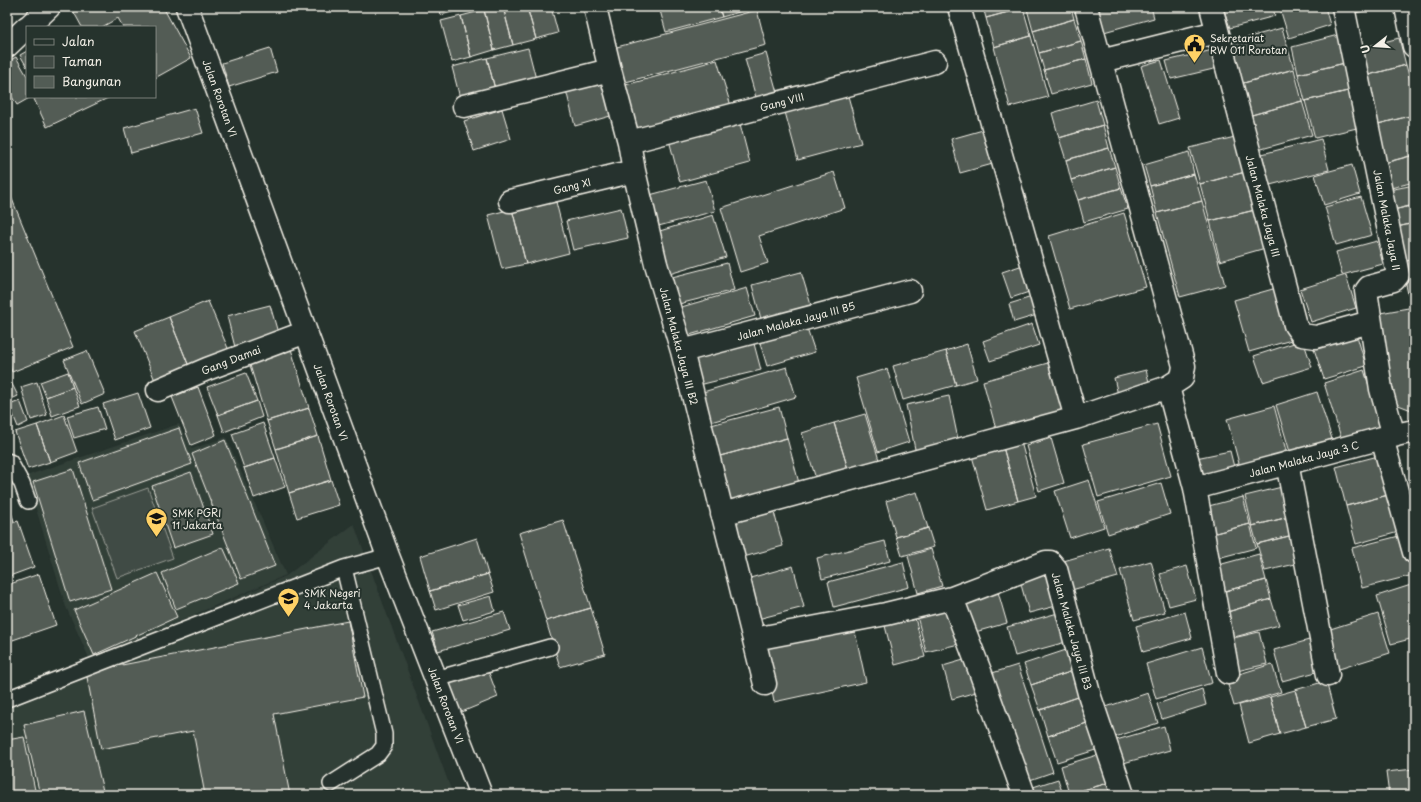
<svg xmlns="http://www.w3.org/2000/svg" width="1421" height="802" font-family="'Playpen Sans',sans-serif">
<rect width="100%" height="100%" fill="#26332d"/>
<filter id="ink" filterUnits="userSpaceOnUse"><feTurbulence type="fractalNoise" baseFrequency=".025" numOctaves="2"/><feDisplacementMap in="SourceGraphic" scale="8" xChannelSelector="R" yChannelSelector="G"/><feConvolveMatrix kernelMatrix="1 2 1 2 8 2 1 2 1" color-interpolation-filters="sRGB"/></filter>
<g filter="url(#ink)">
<path fill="#333f39" d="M 179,424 L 192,449 L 226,437 L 286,575 L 90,660 L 66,607 L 26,476 Z
M 354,524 L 453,795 L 7,795 L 7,695 L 90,662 L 286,576 Z"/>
<path fill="#414b45" stroke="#9a9e96" d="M 148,488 L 173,558 L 117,578 L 92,508 Z"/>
<path fill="#525c55" stroke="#f4f1e8" d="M 71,7 L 163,7 L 191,58 L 155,78 L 155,27 L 123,27 L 118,18 L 102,27 L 82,27 Z
M 439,7 L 471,7 L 441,15 Z
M 493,7 L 503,7 L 513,45 L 494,50 L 484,10 Z
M 503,7 L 527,7 L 536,39 L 513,45 Z
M 527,7 L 551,7 L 558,33 L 536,39 Z
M 659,7 L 719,7 L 722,17 L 666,32 Z
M 719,7 L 756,7 L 722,17 Z
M 983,7 L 1023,7 L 1023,8 L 986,18 Z
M 1033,7 L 1071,7 L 1074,19 L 1033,31 L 1027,9 Z
M 1109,7 L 1151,7 L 1154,18 L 1104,32 L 1097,10 Z
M 1223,7 L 1273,7 L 1275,16 L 1230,28 Z
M 1284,7 L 1325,7 L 1330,25 L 1289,38 L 1280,9 Z
M 1350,7 L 1382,7 L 1351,14 Z
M 1023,8 L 1031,36 L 994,47 L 986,18 Z
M 484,10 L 494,50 L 471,57 L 461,16 Z
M 757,10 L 766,45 L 622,83 L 613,48 Z
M 461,16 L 471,57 L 452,62 L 441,21 Z
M 1074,19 L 1081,41 L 1039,53 L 1033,31 Z
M 1282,28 L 1294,69 L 1240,84 L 1228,43 Z
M 1338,35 L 1345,63 L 1298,74 L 1292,47 Z
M 1031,36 L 1048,97 L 1010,107 L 994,47 Z
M 1399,38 L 1406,65 L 1361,77 L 1354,50 Z
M 1081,41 L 1086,59 L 1044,70 L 1039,53 Z
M 270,48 L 277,72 L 229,87 L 222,63 Z
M 528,48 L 537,83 L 496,93 L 487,58 Z
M 1217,49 L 1222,67 L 1171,79 L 1166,61 Z
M 27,51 L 27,67 L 20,55 Z
M 766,53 L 778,96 L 757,101 L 745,59 Z
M 16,57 L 27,76 L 27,97 L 31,97 L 17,105 L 7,89 L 7,62 Z
M 487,58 L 496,93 L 461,102 L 452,67 Z
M 1086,59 L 1092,83 L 1051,94 L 1044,70 Z
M 717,60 L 731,106 L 635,133 L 622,86 Z
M 1161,60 L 1179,118 L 1159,124 L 1141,66 Z
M 1345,63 L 1352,90 L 1305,101 L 1298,74 Z
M 1406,65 L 1414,94 L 1414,115 L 1374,125 L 1361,77 Z
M 1294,69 L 1302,101 L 1248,116 L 1240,84 Z
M 605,79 L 614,115 L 575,126 L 566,90 Z
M 1352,90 L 1361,127 L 1315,138 L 1305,101 Z
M 848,96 L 861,143 L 798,160 L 785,112 Z
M 37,97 L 110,97 L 47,127 L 34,99 Z
M 1096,100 L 1103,125 L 1059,138 L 1052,113 Z
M 1302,101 L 1312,135 L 1258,150 L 1248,116 Z
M 195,108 L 203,133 L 131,153 L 124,128 Z
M 502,109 L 511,139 L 474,151 L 464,121 Z
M 1414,115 L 1414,155 L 1384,163 L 1374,125 Z
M 739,120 L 750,163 L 680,182 L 669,140 Z
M 1103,125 L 1109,148 L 1066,160 L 1059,138 Z
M 990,128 L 1000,162 L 960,173 L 951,139 Z
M 1239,136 L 1249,171 L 1200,184 L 1190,148 Z
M 1321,139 L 1329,170 L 1270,185 L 1262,154 Z
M 1109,148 L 1115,167 L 1071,180 L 1066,160 Z
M 1189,152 L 1194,174 L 1150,186 L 1144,165 Z
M 1414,155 L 1414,182 L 1391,188 L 1384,163 Z
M 1352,165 L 1360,194 L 1324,205 L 1315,175 Z
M 1115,167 L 1121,188 L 1078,200 L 1071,180 Z
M 1249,171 L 1259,209 L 1210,221 L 1200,184 Z
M 834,172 L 845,208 L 759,236 L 768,263 L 740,272 L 721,208 Z
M 1194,174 L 1202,201 L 1157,213 L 1150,186 Z
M 706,180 L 715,211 L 651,228 L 642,197 Z
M 1414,185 L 1414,205 L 1389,211 L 1384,191 Z
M 7,187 L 73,347 L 12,372 L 7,359 Z
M 1121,188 L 1128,209 L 1084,222 L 1078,200 Z
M 1361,197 L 1372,235 L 1336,245 L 1325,207 Z
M 555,198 L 569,253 L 526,264 L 512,209 Z
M 1202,201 L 1225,285 L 1180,297 L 1157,213 Z
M 1414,205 L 1414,223 L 1393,228 L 1389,211 Z
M 621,208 L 628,238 L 573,250 L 566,221 Z
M 512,209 L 526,264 L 502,269 L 488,215 Z
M 1259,209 L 1269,247 L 1220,261 L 1210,221 Z
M 1124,213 L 1146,287 L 1070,309 L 1049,236 Z
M 713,215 L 726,257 L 666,275 L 653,233 Z
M 1414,223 L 1414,259 L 1401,262 L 1393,228 Z
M 1377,241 L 1383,264 L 1342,275 L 1336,252 Z
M 1414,259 L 1414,292 L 1408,294 L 1401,262 Z
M 727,263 L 734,290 L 679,304 L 672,277 Z
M 1026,264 L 1035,290 L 1011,298 L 1002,272 Z
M 801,272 L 811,305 L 761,319 L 752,285 Z
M 1346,275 L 1356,308 L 1311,322 L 1300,289 Z
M 1280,287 L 1295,339 L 1249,352 L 1234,300 Z
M 747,288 L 755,316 L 686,336 L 678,308 Z
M 1032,297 L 1037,315 L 1014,322 L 1009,304 Z
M 208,301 L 230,353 L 190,369 L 169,317 Z
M 270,305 L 280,340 L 236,351 L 227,316 Z
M 1414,307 L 1414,411 L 1388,401 L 1380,313 Z
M 169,317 L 190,369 L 156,383 L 135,331 Z
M 805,322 L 815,352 L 767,366 L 758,336 Z
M 1032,324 L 1039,345 L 990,361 L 983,341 Z
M 1357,336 L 1366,366 L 1324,379 L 1314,349 Z
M 753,340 L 761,370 L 699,385 L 691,355 Z
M 1303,340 L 1312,367 L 1263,382 L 1254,356 Z
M 967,344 L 977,379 L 956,385 L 946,351 Z
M 291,349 L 309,408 L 267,421 L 249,362 Z
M 87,351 L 105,394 L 82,404 L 64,360 Z
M 946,351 L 956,385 L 903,400 L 893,366 Z
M 1055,361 L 1069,414 L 997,433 L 983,381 Z
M 787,367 L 796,397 L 711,422 L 703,392 Z
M 887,369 L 909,442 L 878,452 L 856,378 Z
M 1146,370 L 1151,390 L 1119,399 L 1114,378 Z
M 1364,370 L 1383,431 L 1343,444 L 1324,383 Z
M 68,372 L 73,387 L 46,397 L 40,382 Z
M 246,373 L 257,401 L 218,415 L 207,387 Z
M 7,374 L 18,396 L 7,401 Z
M 37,382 L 47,415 L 31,420 L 21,387 Z
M 73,387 L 80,406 L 52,416 L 46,397 Z
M 198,387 L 216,435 L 191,445 L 172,397 Z
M 1317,392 L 1332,439 L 1290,452 L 1276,405 Z
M 138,393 L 150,428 L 115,440 L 103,404 Z
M 949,396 L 959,444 L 916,454 L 906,405 Z
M 20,401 L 28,422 L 18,427 L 9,405 Z
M 257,401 L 262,417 L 224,432 L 218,415 Z
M 1274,406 L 1288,458 L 1241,471 L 1227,419 Z
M 98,407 L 105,429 L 74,438 L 67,416 Z
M 779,407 L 787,438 L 720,456 L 711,425 Z
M 309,408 L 318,436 L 276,449 L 267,421 Z
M 865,414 L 879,460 L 848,469 L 834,423 Z
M 64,415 L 77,452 L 50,462 L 37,425 Z
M 263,423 L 275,458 L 244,468 L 232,434 Z
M 834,423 L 848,469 L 816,479 L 802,433 Z
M 1157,424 L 1171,476 L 1098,497 L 1083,444 Z
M 37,425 L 50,462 L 28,469 L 15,432 Z
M 179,428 L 192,464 L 92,500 L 79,463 Z
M 318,436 L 331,480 L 289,493 L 276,449 Z
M 787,438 L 799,483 L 731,501 L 720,456 Z
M 1051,438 L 1064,483 L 1039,491 L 1026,446 Z
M 225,440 L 275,566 L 241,579 L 192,454 Z
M 1021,442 L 1036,496 L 1018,501 L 1003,447 Z
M 1003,447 L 1018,501 L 987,510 L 972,456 Z
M 1230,451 L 1236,475 L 1197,484 L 1191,459 Z
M 1382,455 L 1392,494 L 1346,506 L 1336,467 Z
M 275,458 L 285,487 L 254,498 L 244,468 Z
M 73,469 L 111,589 L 70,602 L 33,482 Z
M 191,472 L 213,534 L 173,548 L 152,486 Z
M 331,480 L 339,505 L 297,518 L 289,493 Z
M 1089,480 L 1104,527 L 1070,538 L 1055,491 Z
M 1161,483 L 1170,514 L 1108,534 L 1098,502 Z
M 1286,486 L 1293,516 L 1252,526 L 1245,496 Z
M 917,492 L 928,528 L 896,537 L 886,501 Z
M 1392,494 L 1402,531 L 1356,544 L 1346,506 Z
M 1243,497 L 1250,524 L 1208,535 L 1201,508 Z
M 7,500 L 14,521 L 7,523 Z
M 774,512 L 783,546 L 740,558 L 731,523 Z
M 1293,516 L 1297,534 L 1257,544 L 1252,526 Z
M 563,520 L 591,608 L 546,621 L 519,533 Z
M 18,521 L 34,567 L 7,577 L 7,525 Z
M 1250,524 L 1256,548 L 1214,559 L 1208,535 Z
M 928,528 L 934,547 L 902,556 L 896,537 Z
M 1297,534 L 1304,562 L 1265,571 L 1257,544 Z
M 1403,535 L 1413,575 L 1362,588 L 1352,548 Z
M 477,538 L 488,574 L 430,591 L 420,556 Z
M 885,541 L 890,561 L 822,579 L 817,558 Z
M 223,547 L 239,583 L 176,609 L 162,573 Z
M 1109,548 L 1118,577 L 1068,591 L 1060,562 Z
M 931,549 L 942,586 L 918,593 L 908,556 Z
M 1259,554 L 1266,580 L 1218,593 L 1211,567 Z
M 1151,561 L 1165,612 L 1134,620 L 1120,570 Z
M 903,562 L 909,587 L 834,607 L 828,582 Z
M 1050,565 L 1060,605 L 1029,613 L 1018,574 Z
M 793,566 L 804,607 L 754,620 L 743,580 Z
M 1187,566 L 1196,599 L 1169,606 L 1160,574 Z
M 157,573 L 177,617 L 94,655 L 74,610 Z
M 39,574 L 56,625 L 7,642 L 7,585 Z
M 488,574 L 494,592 L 436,610 L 430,591 Z
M 1266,580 L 1271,599 L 1224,613 L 1218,593 Z
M 1414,584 L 1414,638 L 1391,644 L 1377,596 Z
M 996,585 L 1007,623 L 968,634 L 957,597 Z
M 491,596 L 495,611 L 463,620 L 458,605 Z
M 1271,599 L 1279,625 L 1231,638 L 1224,613 Z
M 953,606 L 963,643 L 926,652 L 917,616 Z
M 591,608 L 605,654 L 560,667 L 546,621 Z
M 504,612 L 510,630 L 438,651 L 432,632 Z
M 1185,612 L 1192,638 L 1143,652 L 1136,626 Z
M 1058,613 L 1066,642 L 1015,656 L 1007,627 Z
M 914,614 L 925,657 L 895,665 L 884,622 Z
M 1378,614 L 1390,653 L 1336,670 L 1324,631 Z
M 348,621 L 363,697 L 274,714 L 290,795 L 205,795 L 193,731 L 101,749 L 86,672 Z
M 854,627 L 866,682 L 774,702 L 763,646 Z
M 1259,632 L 1267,664 L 1237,671 L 1229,639 Z
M 1316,638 L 1324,670 L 1282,681 L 1274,650 Z
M 1202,647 L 1212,683 L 1156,699 L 1146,664 Z
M 1069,649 L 1076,670 L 1031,685 L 1024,664 Z
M 974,657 L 983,690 L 952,699 L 943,666 Z
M 1272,664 L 1281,692 L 1234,706 L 1226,678 Z
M 486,665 L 498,697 L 457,714 L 444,681 Z
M 1018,665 L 1053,772 L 1024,782 L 989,674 Z
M 1076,670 L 1084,695 L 1040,710 L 1031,685 Z
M 1326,681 L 1336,719 L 1306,727 L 1295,690 Z
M 1202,689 L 1206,705 L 1162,719 L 1157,704 Z
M 1295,690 L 1306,727 L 1280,734 L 1270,697 Z
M 1148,693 L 1158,723 L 1109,739 L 1100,709 Z
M 1084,695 L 1093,721 L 1048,736 L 1040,710 Z
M 1270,697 L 1280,734 L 1249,743 L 1239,705 Z
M 84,711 L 104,795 L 40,795 L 24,725 Z
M 1093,721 L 1102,748 L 1057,762 L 1048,736 Z
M 1164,726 L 1170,750 L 1120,764 L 1113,741 Z
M 24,737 L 36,795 L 7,795 L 7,740 Z
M 1104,753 L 1112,782 L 1069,794 L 1061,766 Z
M 1414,769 L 1414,795 L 1389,795 L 1386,772 Z
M 1058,779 L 1063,795 L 1035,795 L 1033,787 Z
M 1112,782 L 1116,795 L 1069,795 L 1069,794 Z"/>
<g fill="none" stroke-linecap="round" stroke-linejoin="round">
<defs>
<path id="lane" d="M 7,461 L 10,462 L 22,484 L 28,501
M 436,679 L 550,647
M 7,699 L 344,568 L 388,556
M 331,784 L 378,754 L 384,746 L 384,734 L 344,568"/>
<path id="street" d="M 187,7 L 388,556 L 481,795
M 595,7 L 610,70 L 629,142 L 634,171 L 656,264 L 682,351 L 765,684
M 959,7 L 1076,418
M 1211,7 L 1295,325 L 1302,335 L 1316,337 L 1370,322
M 1343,7 L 1398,275 L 1394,280 L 1369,287 L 1366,291 L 1381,389 L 1394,436
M 1406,7 L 1414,46
M 1101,61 L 1217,32
M 464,106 L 610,70
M 629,142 L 935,62
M 510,201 L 634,171
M 682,351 L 910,291
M 1168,387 L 1195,488 L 1228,673
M 158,390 L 207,369 L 306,332
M 1382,438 L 1414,552
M 1287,463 L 1328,675
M 1195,488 L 1382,438 L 1414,431
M 722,514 L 1076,418 L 1168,387 L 1182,378 L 1184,366 L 1086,7
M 754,639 L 886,614 L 952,598
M 1024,795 L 981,674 L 952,598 L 1046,562 L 1050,562 L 1056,569 L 1090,697 L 1123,795"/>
<path id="secondary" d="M 28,27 L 49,7
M 7,46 L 27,27"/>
</defs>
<use href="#lane" stroke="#f4f1e8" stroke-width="18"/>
<use href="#street" stroke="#f4f1e8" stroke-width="25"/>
<use href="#secondary" stroke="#f4f1e8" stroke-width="25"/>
<use href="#lane" stroke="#26332d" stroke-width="15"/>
<use href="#street" stroke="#26332d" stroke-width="22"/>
<use href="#secondary" stroke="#26332d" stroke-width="22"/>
</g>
</g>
<defs>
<symbol id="civic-pin" viewBox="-11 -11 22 30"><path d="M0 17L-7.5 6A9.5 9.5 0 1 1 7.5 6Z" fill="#ffd166" stroke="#26332d"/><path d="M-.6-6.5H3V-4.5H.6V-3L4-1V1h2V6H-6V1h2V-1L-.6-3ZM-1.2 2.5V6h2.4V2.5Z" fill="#111"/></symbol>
<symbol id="school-pin" viewBox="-11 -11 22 30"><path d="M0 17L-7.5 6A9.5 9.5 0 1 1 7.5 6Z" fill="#ffd166" stroke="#26332d"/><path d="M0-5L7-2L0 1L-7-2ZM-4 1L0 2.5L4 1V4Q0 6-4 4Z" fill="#111"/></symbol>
</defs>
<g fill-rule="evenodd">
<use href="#civic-pin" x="1182" y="32" width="25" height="34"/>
<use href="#school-pin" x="144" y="506" width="25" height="34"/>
<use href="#school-pin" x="276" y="586" width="25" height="34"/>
</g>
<g text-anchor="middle" stroke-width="4" stroke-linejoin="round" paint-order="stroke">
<g font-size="10" fill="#f4f1e8" stroke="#26332d" text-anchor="start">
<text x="1210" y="42">Sekretariat<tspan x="1210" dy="12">RW 011 Rorotan</tspan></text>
<text x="172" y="517">SMK PGRI<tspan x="172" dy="12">11 Jakarta</tspan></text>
<text x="304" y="597">SMK Negeri<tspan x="304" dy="12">4 Jakarta</tspan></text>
</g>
<g font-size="10" fill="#f4f1e8" stroke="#26332d">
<text transform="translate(220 98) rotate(70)" y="4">Jalan Rorotan VI</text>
<text transform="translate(782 102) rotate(-15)" y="4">Gang VIII</text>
<text transform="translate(572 186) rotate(-14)" y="4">Gang XI</text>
<text transform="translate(1263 206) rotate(75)" y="4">Jalan Malaka Jaya III</text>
<text transform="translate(1387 220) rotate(79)" y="4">Jalan Malaka Jaya II</text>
<text transform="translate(796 321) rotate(-15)" y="4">Jalan Malaka Jaya III B5</text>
<text transform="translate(679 346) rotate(75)" y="4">Jalan Malaka Jaya III B2</text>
<text transform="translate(231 360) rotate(-21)" y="4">Gang Damai</text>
<text transform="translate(331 402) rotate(70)" y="4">Jalan Rorotan VI</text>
<text transform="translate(1304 459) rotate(-15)" y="4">Jalan Malaka Jaya 3 C</text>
<text transform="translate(1072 631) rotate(74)" y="4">Jalan Malaka Jaya III B3</text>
<text transform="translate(446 705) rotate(69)" y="4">Jalan Rorotan VI</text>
</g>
</g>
<rect width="1421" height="802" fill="none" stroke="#26332d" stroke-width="24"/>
<rect x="12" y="12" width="1397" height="778" fill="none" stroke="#f4f1e8" stroke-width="1.5" filter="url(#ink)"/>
<rect x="26" y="26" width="130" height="72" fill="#26332d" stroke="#787f78"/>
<rect x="34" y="39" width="20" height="6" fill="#26332d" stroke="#787f78"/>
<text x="62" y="46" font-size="12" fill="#f4f1e8">Jalan</text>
<rect x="34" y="56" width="20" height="12" fill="#414b45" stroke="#787f78"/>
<text x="62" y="66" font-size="12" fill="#f4f1e8">Taman</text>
<rect x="34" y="76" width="20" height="12" fill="#525c55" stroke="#787f78"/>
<text x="62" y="86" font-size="12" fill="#f4f1e8">Bangunan</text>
<g transform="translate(1375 46) rotate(253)" stroke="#26332d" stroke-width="3" paint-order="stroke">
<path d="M0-3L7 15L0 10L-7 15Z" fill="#f4f1e8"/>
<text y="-6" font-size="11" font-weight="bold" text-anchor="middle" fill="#f4f1e8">U</text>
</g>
</svg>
